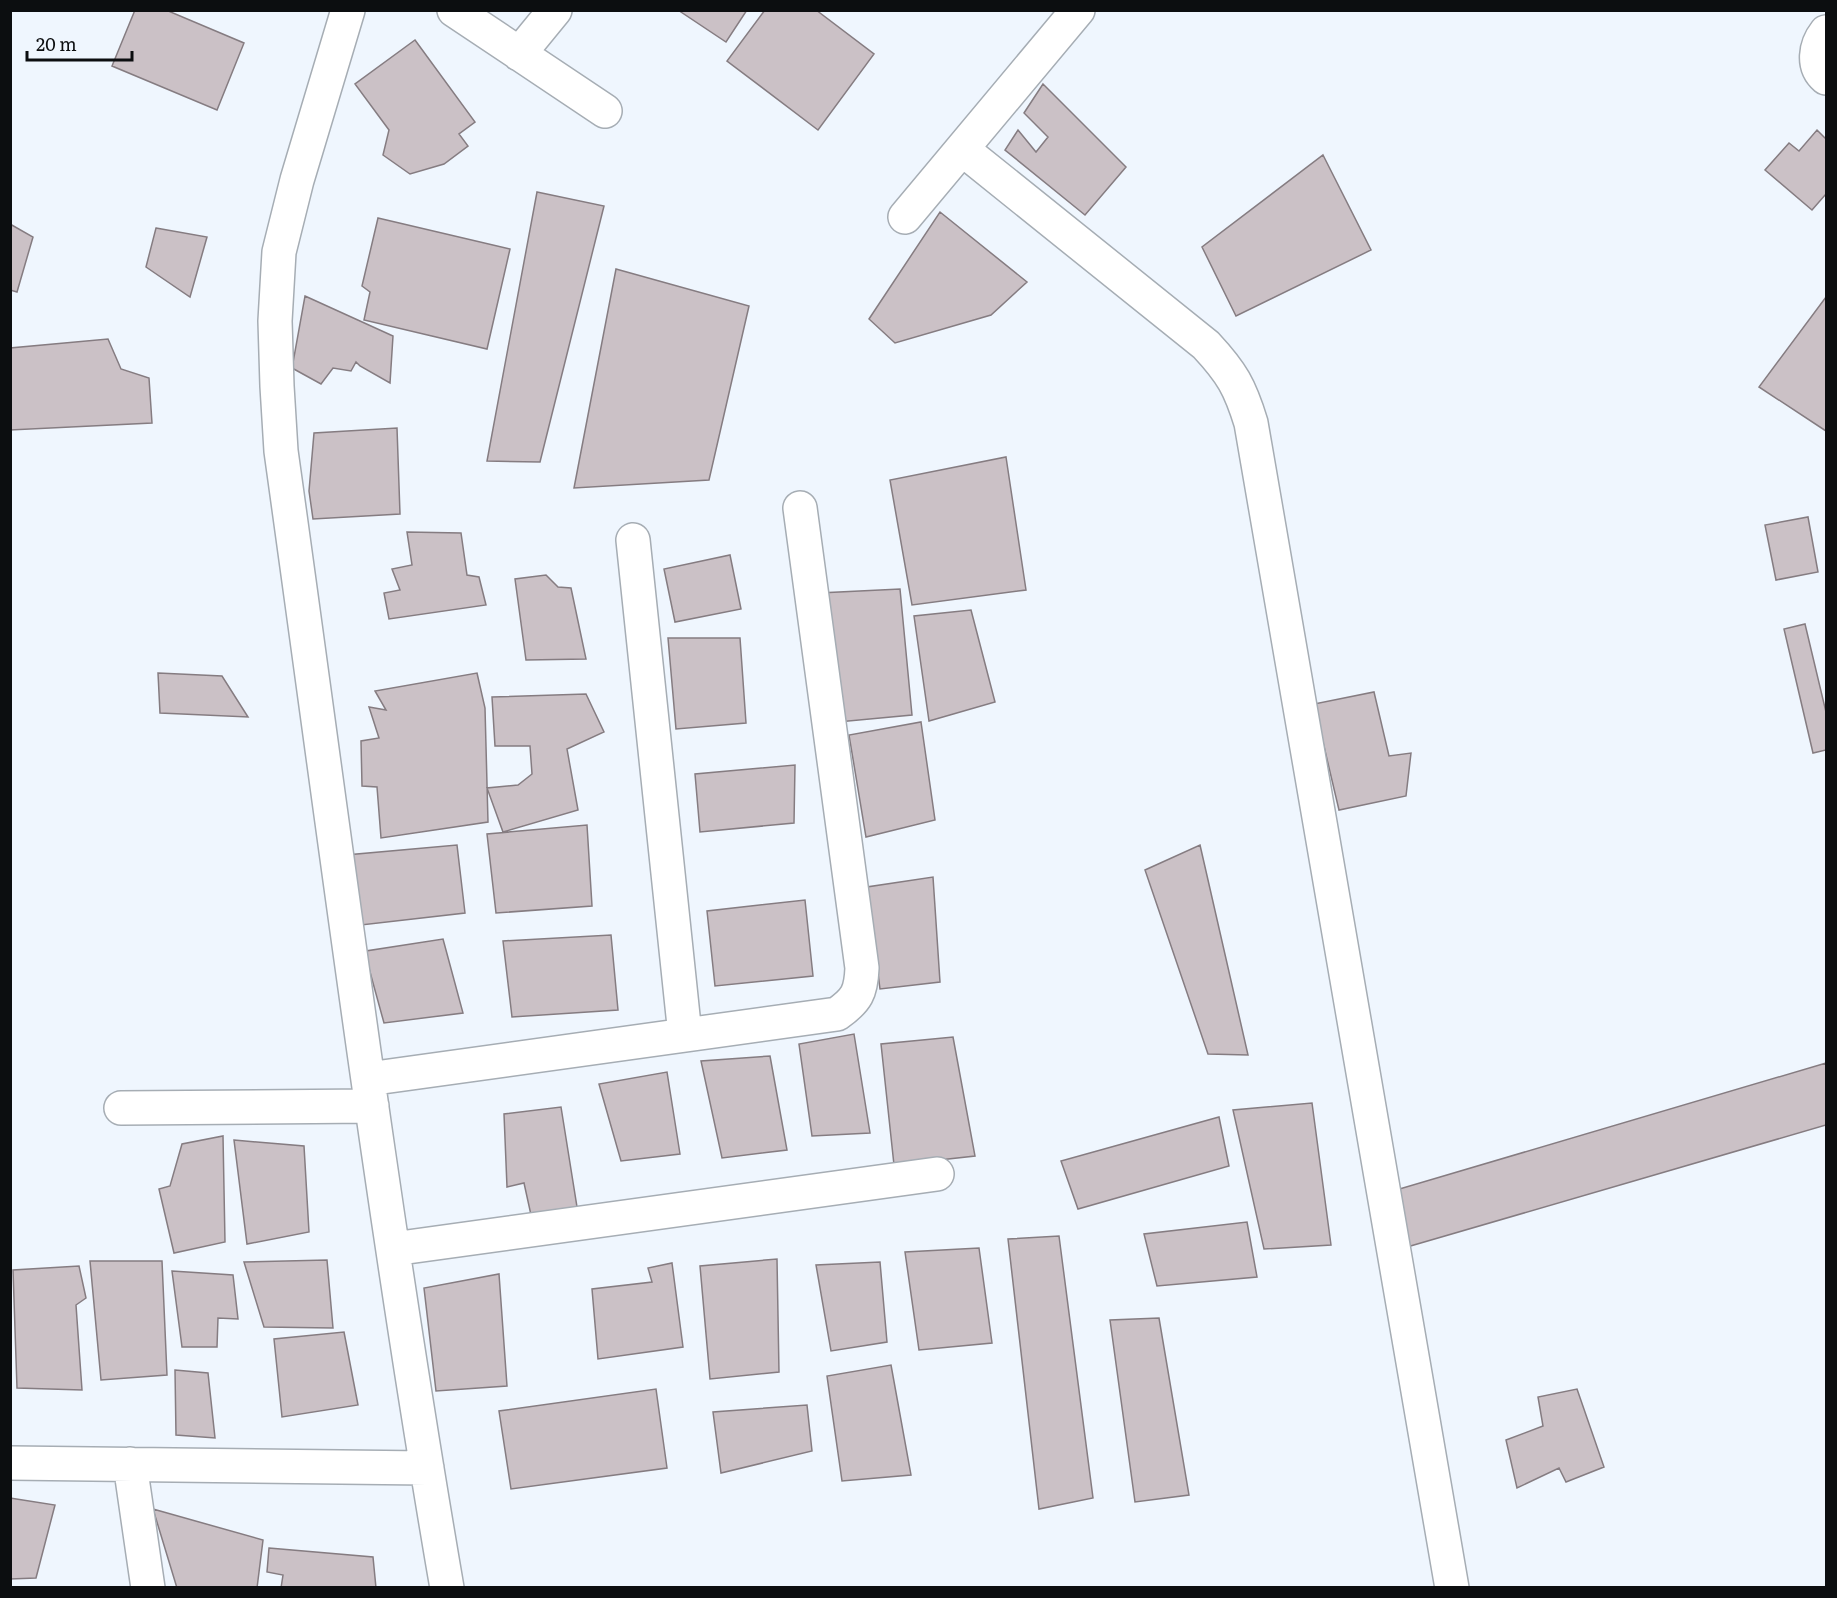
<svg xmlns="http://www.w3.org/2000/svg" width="1837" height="1598" font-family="Literata,serif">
<rect width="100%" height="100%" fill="#eff6fe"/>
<path fill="#cbc1c6" stroke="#857c81" stroke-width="1.5" d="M 135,10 L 166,10 L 244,43 L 217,110 L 112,66 Z
M 678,10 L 747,10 L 726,42 Z
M 765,10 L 816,10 L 874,54 L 818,130 L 727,61 Z
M 415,40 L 475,122 L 459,134 L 468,146 L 444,164 L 410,174 L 383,155 L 389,130 L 355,84 Z
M 1043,84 L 1126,167 L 1085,215 L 1005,150 L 1018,130 L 1036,152 L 1048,137 L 1024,113 Z
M 1817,130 L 1826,139 L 1826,194 L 1812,210 L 1765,170 L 1789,143 L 1799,151 Z
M 1323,155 L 1371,250 L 1236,316 L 1202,247 Z
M 537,192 L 604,206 L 540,462 L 487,461 Z
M 940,212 L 1027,282 L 991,315 L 895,343 L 869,319 Z
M 378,218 L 510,249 L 487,349 L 364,320 L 370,292 L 362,286 Z
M 10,224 L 33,237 L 17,292 L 10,290 Z
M 156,228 L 207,237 L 190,297 L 146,267 Z
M 616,269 L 749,306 L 709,480 L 574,488 Z
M 305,296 L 393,336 L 390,383 L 360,366 L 356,362 L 351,371 L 333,368 L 321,384 L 292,368 Z
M 1826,297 L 1826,431 L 1759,387 Z
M 108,339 L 121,369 L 149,378 L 152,423 L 10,430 L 10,348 Z
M 397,428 L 400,514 L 313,519 L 309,491 L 314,433 Z
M 1006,457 L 1026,590 L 912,605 L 890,480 Z
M 1808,517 L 1818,572 L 1776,580 L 1765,525 Z
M 407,532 L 461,533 L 467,575 L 479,577 L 486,605 L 389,619 L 384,593 L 400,590 L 392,569 L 412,565 Z
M 730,555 L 741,609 L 675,622 L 664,569 Z
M 546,575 L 558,587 L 571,588 L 586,659 L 526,660 L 515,579 Z
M 900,589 L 912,715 L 838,722 L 819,593 Z
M 971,610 L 995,702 L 929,721 L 914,616 Z
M 1805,624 L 1826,712 L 1826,750 L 1813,753 L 1784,629 Z
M 668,638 L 740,638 L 746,723 L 676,729 Z
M 158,673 L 222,676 L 248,717 L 160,713 Z
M 477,673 L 485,708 L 488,822 L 381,838 L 377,787 L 362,786 L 361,741 L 379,738 L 369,707 L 386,710 L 375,691 Z
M 1374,692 L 1389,756 L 1411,753 L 1406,796 L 1339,810 L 1314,704 Z
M 586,694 L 604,732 L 567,749 L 578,810 L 503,832 L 487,788 L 518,785 L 532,774 L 530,746 L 495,746 L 492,697 Z
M 921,722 L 935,820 L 866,837 L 849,735 Z
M 795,765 L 794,823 L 700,832 L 695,774 Z
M 587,825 L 592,906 L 496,913 L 487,834 Z
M 457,845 L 465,913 L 361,925 L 346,855 Z
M 1200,845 L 1248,1055 L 1208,1054 L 1145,870 Z
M 933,877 L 940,982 L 880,989 L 867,887 Z
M 805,900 L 813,976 L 715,986 L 707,911 Z
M 611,935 L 618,1010 L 512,1017 L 503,941 Z
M 443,939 L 463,1013 L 384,1023 L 367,961 L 366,951 Z
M 854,1034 L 870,1133 L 812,1136 L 799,1044 Z
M 953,1037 L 975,1156 L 894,1165 L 881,1044 Z
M 770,1056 L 787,1150 L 722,1158 L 701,1061 Z
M 1826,1063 L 1826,1125 L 1407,1247 L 1396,1190 Z
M 667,1072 L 680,1154 L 621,1161 L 599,1084 Z
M 1312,1103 L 1331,1245 L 1264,1249 L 1233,1110 Z
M 561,1107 L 577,1207 L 531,1215 L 524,1183 L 507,1187 L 504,1114 Z
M 1219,1117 L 1229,1166 L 1078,1209 L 1061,1161 Z
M 223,1136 L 225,1242 L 174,1253 L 159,1189 L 170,1186 L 182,1144 Z
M 234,1140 L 304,1146 L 309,1232 L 247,1244 Z
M 1247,1222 L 1257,1277 L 1157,1286 L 1144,1234 Z
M 1059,1236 L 1093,1498 L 1039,1509 L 1008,1239 Z
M 979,1248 L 992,1343 L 919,1350 L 905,1252 Z
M 777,1259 L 779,1372 L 710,1379 L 700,1266 Z
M 327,1260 L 333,1328 L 264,1327 L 244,1262 Z
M 90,1261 L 162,1261 L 167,1375 L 101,1380 Z
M 880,1262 L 887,1342 L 831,1351 L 816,1265 Z
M 672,1263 L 683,1347 L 598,1359 L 592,1289 L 652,1282 L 648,1268 Z
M 79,1266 L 86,1298 L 76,1305 L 82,1390 L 17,1388 L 13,1270 Z
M 172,1271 L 233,1275 L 238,1319 L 218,1318 L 217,1347 L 182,1347 Z
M 499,1274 L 507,1386 L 436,1391 L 424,1288 Z
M 1159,1318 L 1189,1495 L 1135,1502 L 1110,1320 Z
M 344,1332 L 358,1405 L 282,1417 L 274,1339 Z
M 891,1365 L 911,1475 L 842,1481 L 827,1376 Z
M 175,1370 L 208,1373 L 215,1438 L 176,1435 Z
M 656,1389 L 667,1468 L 511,1489 L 499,1411 Z
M 1577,1389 L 1604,1467 L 1566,1482 L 1559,1468 L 1517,1488 L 1506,1440 L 1543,1426 L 1538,1397 Z
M 807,1405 L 812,1451 L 721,1473 L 713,1412 Z
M 10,1498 L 55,1505 L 36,1578 L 10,1579 Z
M 153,1509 L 263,1540 L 257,1588 L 177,1588 Z
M 269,1548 L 373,1557 L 376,1588 L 281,1588 L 283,1575 L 267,1572 Z"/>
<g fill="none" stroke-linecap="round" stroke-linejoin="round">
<defs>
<path id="minor" d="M 348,10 L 297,180 L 279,252 L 275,321 L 277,386 L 281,451 C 334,830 382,1211 447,1588
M 454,10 L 605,111
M 1826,32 C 1815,46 1812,66 1826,78
M 519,54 L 555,10
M 962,149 L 1206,345 C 1232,373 1240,387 1251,423 L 1452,1588
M 905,217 L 1078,10
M 633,540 L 685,1035
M 368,1079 L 837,1014 C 857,1000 861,992 862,968 L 800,508
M 121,1108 L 372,1106
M 393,1249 L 937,1174
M 10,1463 L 427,1468
M 130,1464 L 148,1588"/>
</defs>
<use href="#minor" stroke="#a6adb4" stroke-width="36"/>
<use href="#minor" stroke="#fff" stroke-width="33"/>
</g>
<rect width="1837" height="1598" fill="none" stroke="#0c0e10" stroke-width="24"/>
<path d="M27 51v9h105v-9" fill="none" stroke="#0c0e10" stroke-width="3"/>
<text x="36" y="51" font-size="18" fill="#0c0e10" stroke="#eff6fe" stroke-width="4.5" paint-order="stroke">20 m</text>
</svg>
